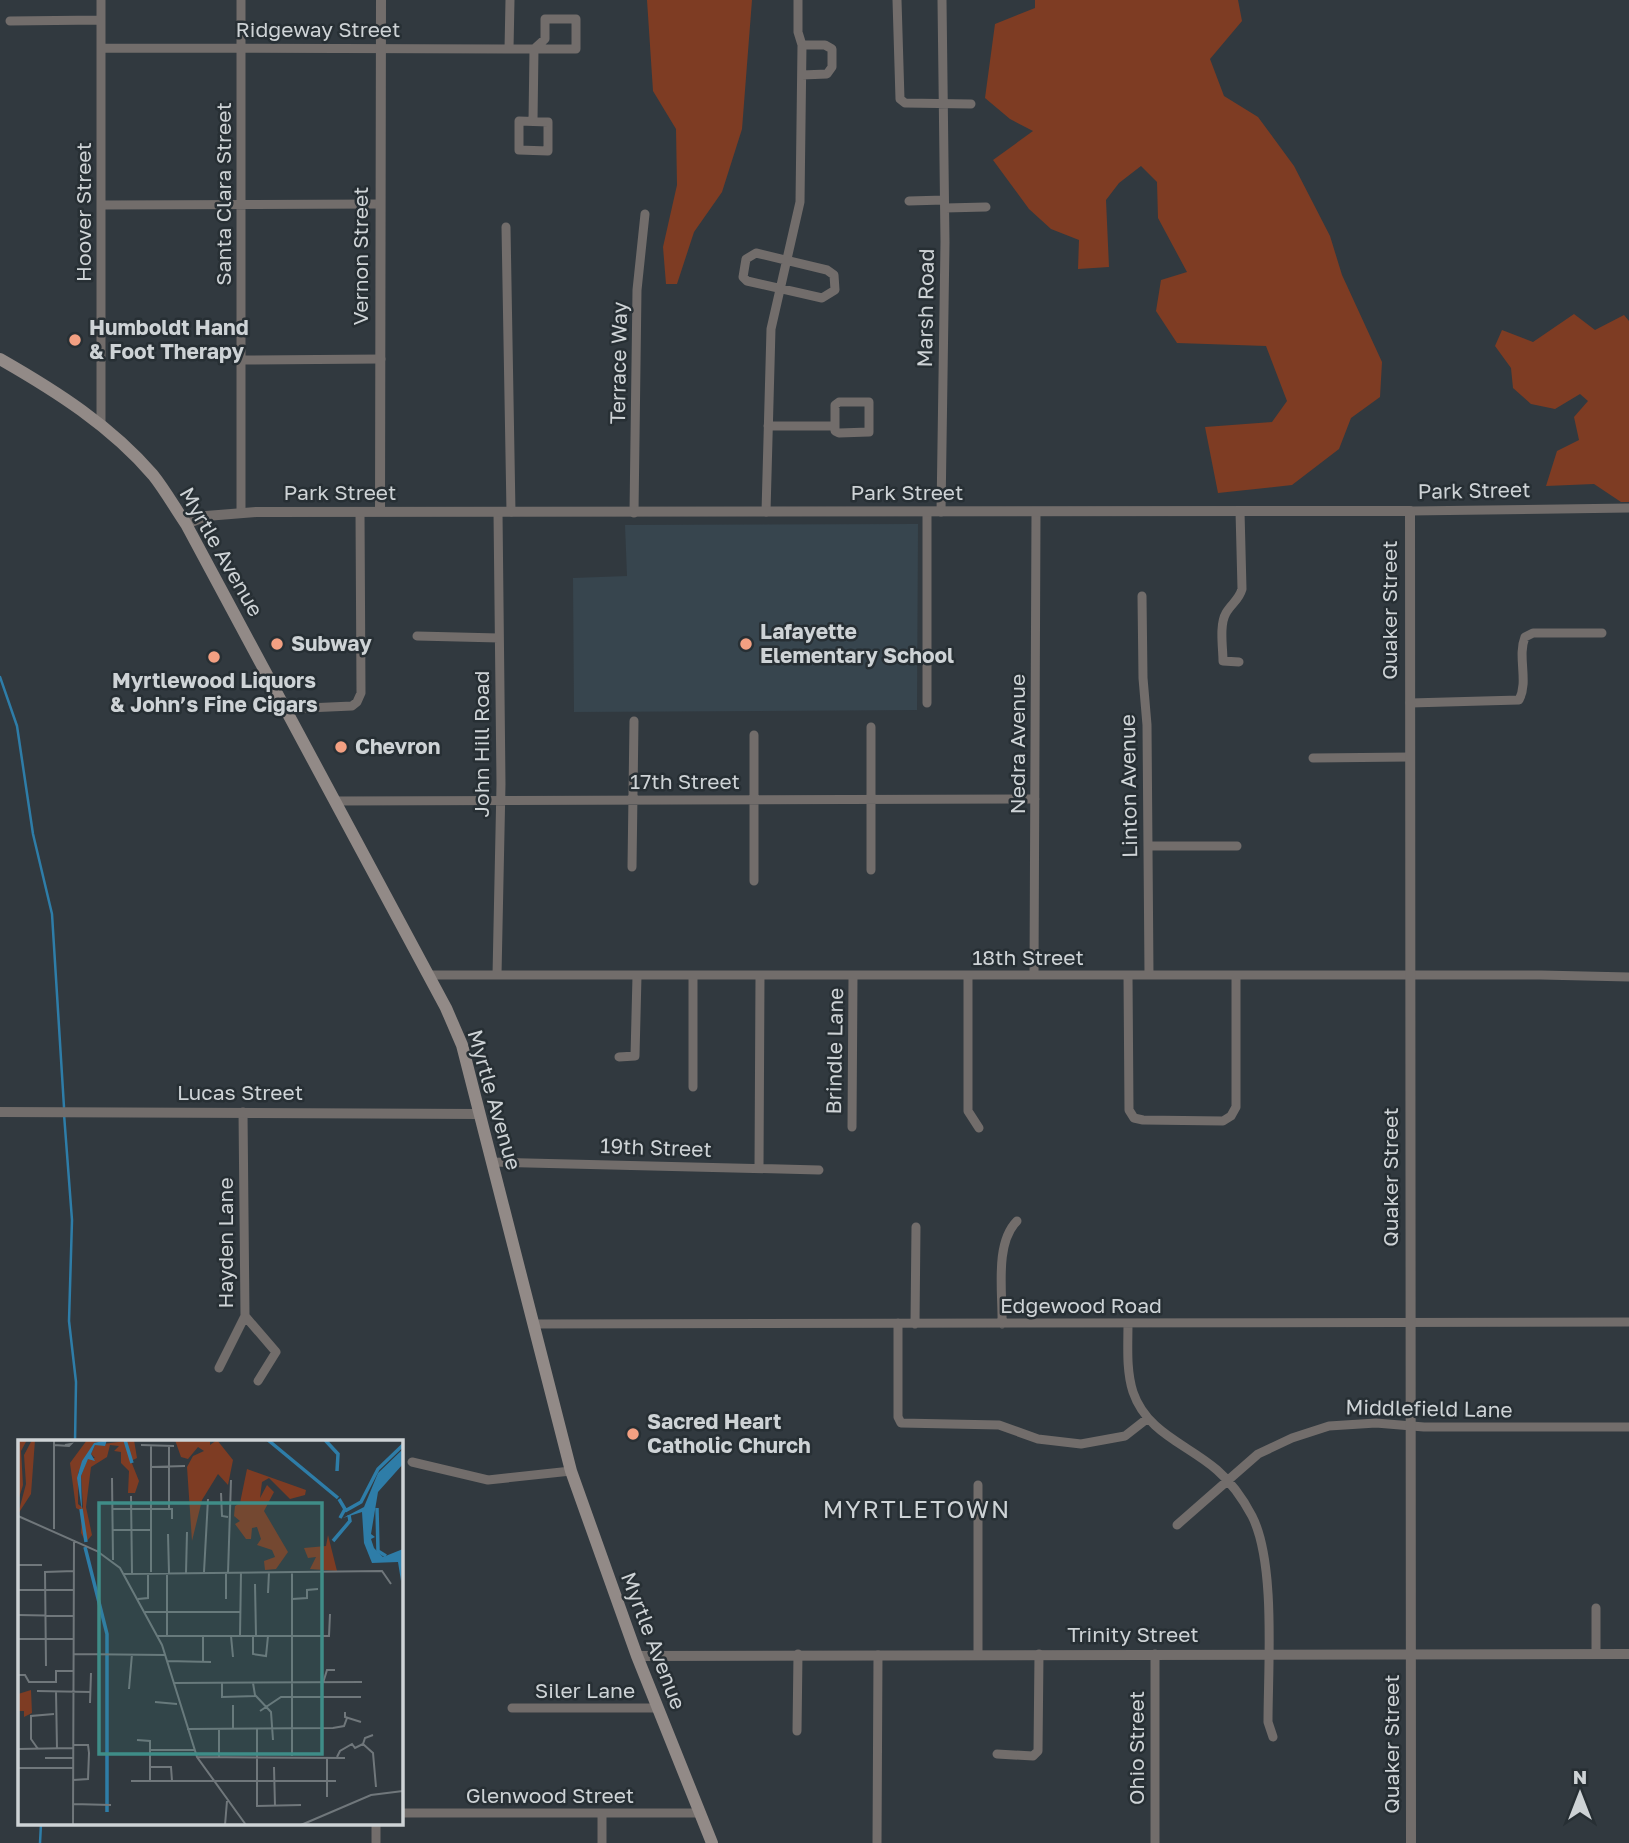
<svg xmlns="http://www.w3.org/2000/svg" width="1629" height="1843" font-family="'Golos Text',sans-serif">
<rect width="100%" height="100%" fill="#31393f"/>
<path fill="#37454e" d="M 918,524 L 917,710 L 574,712 L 573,578 L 627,576 L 625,525 Z"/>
<path fill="#7e3c23" d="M 647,0 L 752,0 L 742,129 L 722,192 L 694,232 L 677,284 L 666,284 L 663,247 L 677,185 L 676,129 L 653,91 Z
M 1035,0 L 1238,0 L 1242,21 L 1210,59 L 1224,96 L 1258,117 L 1294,166 L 1330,236 L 1342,275 L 1382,362 L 1380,397 L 1351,418 L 1339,449 L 1292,485 L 1218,493 L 1205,427 L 1272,422 L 1287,401 L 1266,346 L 1177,343 L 1156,311 L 1161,280 L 1187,272 L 1158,218 L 1157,182 L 1141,166 L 1119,183 L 1106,200 L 1109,267 L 1078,269 L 1079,240 L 1051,229 L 1029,209 L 993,160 L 1033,131 L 1010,119 L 985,98 L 995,24 L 1035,8 Z
M 1574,314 L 1595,330 L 1624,315 L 1629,321 L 1629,502 L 1621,502 L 1594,484 L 1546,486 L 1557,451 L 1579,440 L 1574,417 L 1588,401 L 1580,394 L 1555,409 L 1531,404 L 1513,388 L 1511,368 L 1495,346 L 1502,330 L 1533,342 Z"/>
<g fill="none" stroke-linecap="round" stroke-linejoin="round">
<path stroke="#2e7da8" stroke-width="2.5" d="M 0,677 L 17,726 L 33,834 L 52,914 L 64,1107
M 64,1114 L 72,1220 L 69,1321 L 76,1382 L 75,1442
M 40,1843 L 41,1824"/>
<path stroke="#726d6b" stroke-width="9" d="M 897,0 L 900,99 L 905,103 L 971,104
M 545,19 L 576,19 L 576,49 L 534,49 L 545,39 Z
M 10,21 L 101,20
M 802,45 L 825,45 L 832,49 L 832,67 L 827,74 L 802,75
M 101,48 L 534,49 L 533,121
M 509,49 L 510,0
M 519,121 L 548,122 L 548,151 L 519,150 Z
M 909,201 L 944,200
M 102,205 L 380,204
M 945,208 L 986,207
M 506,227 L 511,512
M 756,253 L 827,270 L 834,275 L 835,290 L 822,298 L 747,281 L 743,277 L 746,259 Z
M 241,360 L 381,359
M 839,402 L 869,402 L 869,432 L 839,433 L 835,431 L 835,405 Z
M 101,424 L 101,0
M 768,426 L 834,426
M 1410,511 L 1629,508
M 766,512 L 771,329 L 800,202 L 802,45 L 798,32 L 798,0
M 941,512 L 945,242 L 942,0
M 241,513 L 241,0
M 634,513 L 637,290 L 645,214
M 1142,596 L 1143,678 L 1147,725 L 1149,975
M 417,636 L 499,638
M 1239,662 L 1223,661 C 1223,648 1219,625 1226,613 C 1231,604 1239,600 1242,589 L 1240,511
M 927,703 L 927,512
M 1410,703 L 1519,700 C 1529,681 1517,657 1525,637 L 1533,633 L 1602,633
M 285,709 L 352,706 L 357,702 L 361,693 L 360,512
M 871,727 L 871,870
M 754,735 L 754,881
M 1313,758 L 1410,757
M 335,801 L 1035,799
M 1149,846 L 1237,846
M 632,867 L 634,721
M 428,975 L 1541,975 L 1629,977
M 497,975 L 501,784 L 498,512
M 968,975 L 968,1111 L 979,1128
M 1034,975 L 1036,512
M 1128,975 L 1129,1110 L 1134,1118 L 1143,1120 L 1223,1121 L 1231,1116 L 1236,1107 L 1236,975
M 619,1057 L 635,1056 L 637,976
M 693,1087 L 693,976
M 852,1127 L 853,976
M 492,1162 L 819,1170
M 759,1168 L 760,976
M 245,1316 L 276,1352 L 258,1381
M 898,1323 L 898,1417 L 901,1423 L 999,1425 L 1038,1439 L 1081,1444 L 1125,1436 L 1148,1418
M 1128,1323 C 1128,1346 1126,1370 1133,1392 C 1147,1433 1187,1444 1217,1470 C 1232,1483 1243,1499 1252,1516 C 1276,1563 1268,1667 1268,1722 L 1273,1737
M 533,1324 L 1629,1322
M 915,1324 L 916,1227
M 1002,1324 C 1003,1294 994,1244 1017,1221
M 219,1368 L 245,1316 L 243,1112
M 412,1462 L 488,1480 L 571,1471
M 978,1485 L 978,1655
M 1177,1525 L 1258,1454 L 1292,1438 L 1329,1426 L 1376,1423 L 1424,1427 L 1629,1427
M 1155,1654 L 1155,1843
M 1596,1654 L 1596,1608
M 512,1708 L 658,1708
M 797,1731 L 798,1654
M 997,1754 L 1033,1756 L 1038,1751 L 1039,1654
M 401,1813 L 699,1813
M 376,1843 L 376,1824
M 602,1843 L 602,1814
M 877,1843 L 878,1655"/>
<path stroke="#726d6b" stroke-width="10" d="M 380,512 L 381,0
M 186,524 L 206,516 L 256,512 L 1410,511 L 1411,1843
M 0,1112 L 480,1114
M 637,1656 L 1629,1654"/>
<path stroke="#928a87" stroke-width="12" d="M 0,359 C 56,391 111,426 153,475 C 165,490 175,508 186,524 L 446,1008 L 462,1045 L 571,1471 L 637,1656 L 712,1843"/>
</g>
<g fill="#f3a082" stroke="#272f34" stroke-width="2.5">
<circle cx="75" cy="340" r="7"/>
<circle cx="277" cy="644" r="7"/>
<circle cx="746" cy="644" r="7"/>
<circle cx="214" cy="657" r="7"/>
<circle cx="341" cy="747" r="7"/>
<circle cx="633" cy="1434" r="7"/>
</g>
<g text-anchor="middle" stroke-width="5" stroke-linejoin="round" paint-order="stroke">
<g font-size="21" fill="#ced3d6" stroke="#272f34">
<text x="318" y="37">Ridgeway Street</text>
<text transform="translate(224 194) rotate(-90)" y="7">Santa Clara Street</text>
<text transform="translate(84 212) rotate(-90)" y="7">Hoover Street</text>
<text transform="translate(361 256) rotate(-90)" y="7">Vernon Street</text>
<text transform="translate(926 308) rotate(-89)" y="7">Marsh Road</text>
<text transform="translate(619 363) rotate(-89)" y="7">Terrace Way</text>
<text transform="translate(1474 491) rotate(-1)" y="7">Park Street</text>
<text x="340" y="500">Park Street</text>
<text x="907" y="500">Park Street</text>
<text transform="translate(221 552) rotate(60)" y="7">Myrtle Avenue</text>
<text transform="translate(1390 610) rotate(-90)" y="7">Quaker Street</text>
<text transform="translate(482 744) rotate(-90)" y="7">John Hill Road</text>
<text transform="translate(1018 744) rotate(-90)" y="7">Nedra Avenue</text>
<text x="685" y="789">17th Street</text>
<text transform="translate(1129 786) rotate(-91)" y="7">Linton Avenue</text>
<text x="1028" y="965">18th Street</text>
<text transform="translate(835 1051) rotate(-89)" y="7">Brindle Lane</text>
<text x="240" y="1100">Lucas Street</text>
<text transform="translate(494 1100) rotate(74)" y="7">Myrtle Avenue</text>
<text transform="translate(656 1148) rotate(2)" y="7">19th Street</text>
<text transform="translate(1391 1177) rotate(-90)" y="7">Quaker Street</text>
<text transform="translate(226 1243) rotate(-90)" y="7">Hayden Lane</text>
<text x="1081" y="1313">Edgewood Road</text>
<text transform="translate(1429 1409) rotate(1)" y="7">Middlefield Lane</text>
<text x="1133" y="1642">Trinity Street</text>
<text transform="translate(653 1641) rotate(69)" y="7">Myrtle Avenue</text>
<text x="585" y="1698">Siler Lane</text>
<text transform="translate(1392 1744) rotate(-90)" y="7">Quaker Street</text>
<text transform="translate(1137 1748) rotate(-90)" y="7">Ohio Street</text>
<text x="550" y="1803">Glenwood Street</text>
</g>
<g font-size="21" font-weight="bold" fill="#ced3d6" stroke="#272f34" text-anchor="start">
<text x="89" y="335">Humboldt Hand<tspan x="89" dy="24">&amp; Foot Therapy</tspan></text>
<text x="760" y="639">Lafayette<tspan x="760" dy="24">Elementary School</tspan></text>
<text x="291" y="651">Subway</text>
<text x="214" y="688" text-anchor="middle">Myrtlewood Liquors<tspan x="214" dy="24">&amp; John’s Fine Cigars</tspan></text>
<text x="355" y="754">Chevron</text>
<text x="647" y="1429">Sacred Heart<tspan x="647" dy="24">Catholic Church</tspan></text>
</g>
<g font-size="24" letter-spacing="2" fill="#ced3d6" stroke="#272f34">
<text x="917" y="1518">MYRTLETOWN</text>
</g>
</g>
<g transform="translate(18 1440)">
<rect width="385" height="385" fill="#31393f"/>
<path d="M 0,0 L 9,0 L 3,11 L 5,45 L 0,61 ZM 14,0 L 17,0 L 13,54 L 0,74 L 8,44 L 6,15 ZM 69,0 L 87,0 L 76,3 L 60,33 L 60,64 L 65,68 L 63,36 L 70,18 L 77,18 L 73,14 L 77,5 L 116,0 L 119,18 L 113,21 L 121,41 L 117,53 L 110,53 L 111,31 L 103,23 L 103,12 L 96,11 L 101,6 L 92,5 L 89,17 L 73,27 L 68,67 L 74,95 L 68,102 L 63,93 L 64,71 L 58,68 L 52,23 ZM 157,0 L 192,0 L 192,5 L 199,0 L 215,20 L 210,45 L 200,34 L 184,60 L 174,101 L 169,27 L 175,16 L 186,11 L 180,7 L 170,19 L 163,17 ZM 229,29 L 288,50 L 287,55 L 272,59 L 251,38 L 244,42 L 242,58 L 249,45 L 256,52 L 246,71 L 270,112 L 258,129 L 247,130 L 246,121 L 257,117 L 254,110 L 239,105 L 243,99 L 239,87 L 234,88 L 233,99 L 228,99 L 217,84 L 222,81 L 216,76 L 217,66 L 222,63 ZM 310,95 L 319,131 L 292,129 L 298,117 L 290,118 L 286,108 L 308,106 ZM 13,250 L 14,273 L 6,277 L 6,271 L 0,271 L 0,254 Z" fill="#7e3c23"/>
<path d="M 89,0 L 87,6 L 77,5 L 73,14 L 77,21 L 70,19 L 63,36 L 64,71 L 59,38 L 64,21 L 76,3 ZM 385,9 L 385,24 L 360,52 L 353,94 L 357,97 L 353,99 L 356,108 L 365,117 L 385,109 L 383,141 L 380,122 L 354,123 L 346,103 L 344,72 L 325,78 L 346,67 L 360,33 Z" fill="#2e7da8"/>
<path fill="none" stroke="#2e7da8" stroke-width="3.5" d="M 107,0 L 114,23M 250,0 L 320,58M 307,0 L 320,14 L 319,31M 321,59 L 327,69 L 322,78M 359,68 L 360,111 L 368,116M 63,69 L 68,102M 327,71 L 343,62 L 360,29 L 385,5M 315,101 L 332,81 L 331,75M 67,107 L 89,194 L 89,372"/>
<path fill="none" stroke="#70777b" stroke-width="2" d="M 36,5 L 51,6 L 53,4 L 47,5M 123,5 L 156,6M 133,27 L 167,26M 94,38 L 95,120M 203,53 L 204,76 L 210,77M 113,56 L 114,133M 95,69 L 154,69 L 154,79M 151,69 L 151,6M 0,76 L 79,111 L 102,128 L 144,205 L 179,317 L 228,385M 36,89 L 36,0M 95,90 L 133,90M 150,94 L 151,133M 0,125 L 24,125M 133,132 L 133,6M 186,132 L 190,59M 274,132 L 274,316M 168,133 L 169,92M 210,133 L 213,40M 106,134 L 364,131 L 373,144M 237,144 L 238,196M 0,150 L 56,150M 250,153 L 251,132M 120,159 L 130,158 L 130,133M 208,159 L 208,133M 274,159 L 289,158 L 289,150 L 300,149M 127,172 L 222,172M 0,175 L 55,176M 139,196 L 311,196 L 312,174M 149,196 L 149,133M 213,196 L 215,217M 222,196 L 223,132M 235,196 L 235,214 L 248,216 L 250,196M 0,199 L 56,199M 56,214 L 147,215M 149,221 L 193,222M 185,222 L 185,196M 28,226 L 27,132 L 56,131M 0,235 L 7,235 L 11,242 L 38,242 L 38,231 L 56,231M 156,243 L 344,242M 204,243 L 204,257 L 238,256M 235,243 L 237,255 L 253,272 L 255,300M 305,243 L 309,230 L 317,230M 111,249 L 114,214M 19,251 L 73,252M 38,251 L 39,309M 137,262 L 159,264M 72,263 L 73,233M 215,265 L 215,289M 242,271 L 263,257 L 343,257M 327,272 L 327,277 L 343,282M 239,288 L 239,366 L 283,365M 169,289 L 315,288 L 326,286 L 329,278M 119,300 L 132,301 L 132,341M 345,304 L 355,313 L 358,347M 55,305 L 70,305 L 71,313 L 70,339 L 55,340M 0,309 L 55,308M 20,309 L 13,299 L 13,276 L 36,274M 132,310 L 177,310M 179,317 L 327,318M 201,317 L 201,289M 309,317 L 309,357M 319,317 L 322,311 L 334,304 L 337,308 L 345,304 L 347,298 L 355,295M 27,318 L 55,318M 132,327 L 153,327 L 154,341M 256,327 L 257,366M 0,328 L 55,328M 113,341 L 318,341M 55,364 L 93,365M 55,385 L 56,100M 207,385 L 209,361M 283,385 L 353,355 L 385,351"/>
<path fill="#3f8d88" fill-opacity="0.15" stroke="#3f8d88" stroke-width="3.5" d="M 81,63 L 304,63 L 304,314 L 81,314 Z"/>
<rect width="385" height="385" fill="none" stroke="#ced3d6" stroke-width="3.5"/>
</g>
<g transform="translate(1580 1794)" stroke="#272f34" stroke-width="5" paint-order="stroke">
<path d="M0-5L12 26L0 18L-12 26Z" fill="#ced3d6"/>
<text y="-10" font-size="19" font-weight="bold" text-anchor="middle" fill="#ced3d6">N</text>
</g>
</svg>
